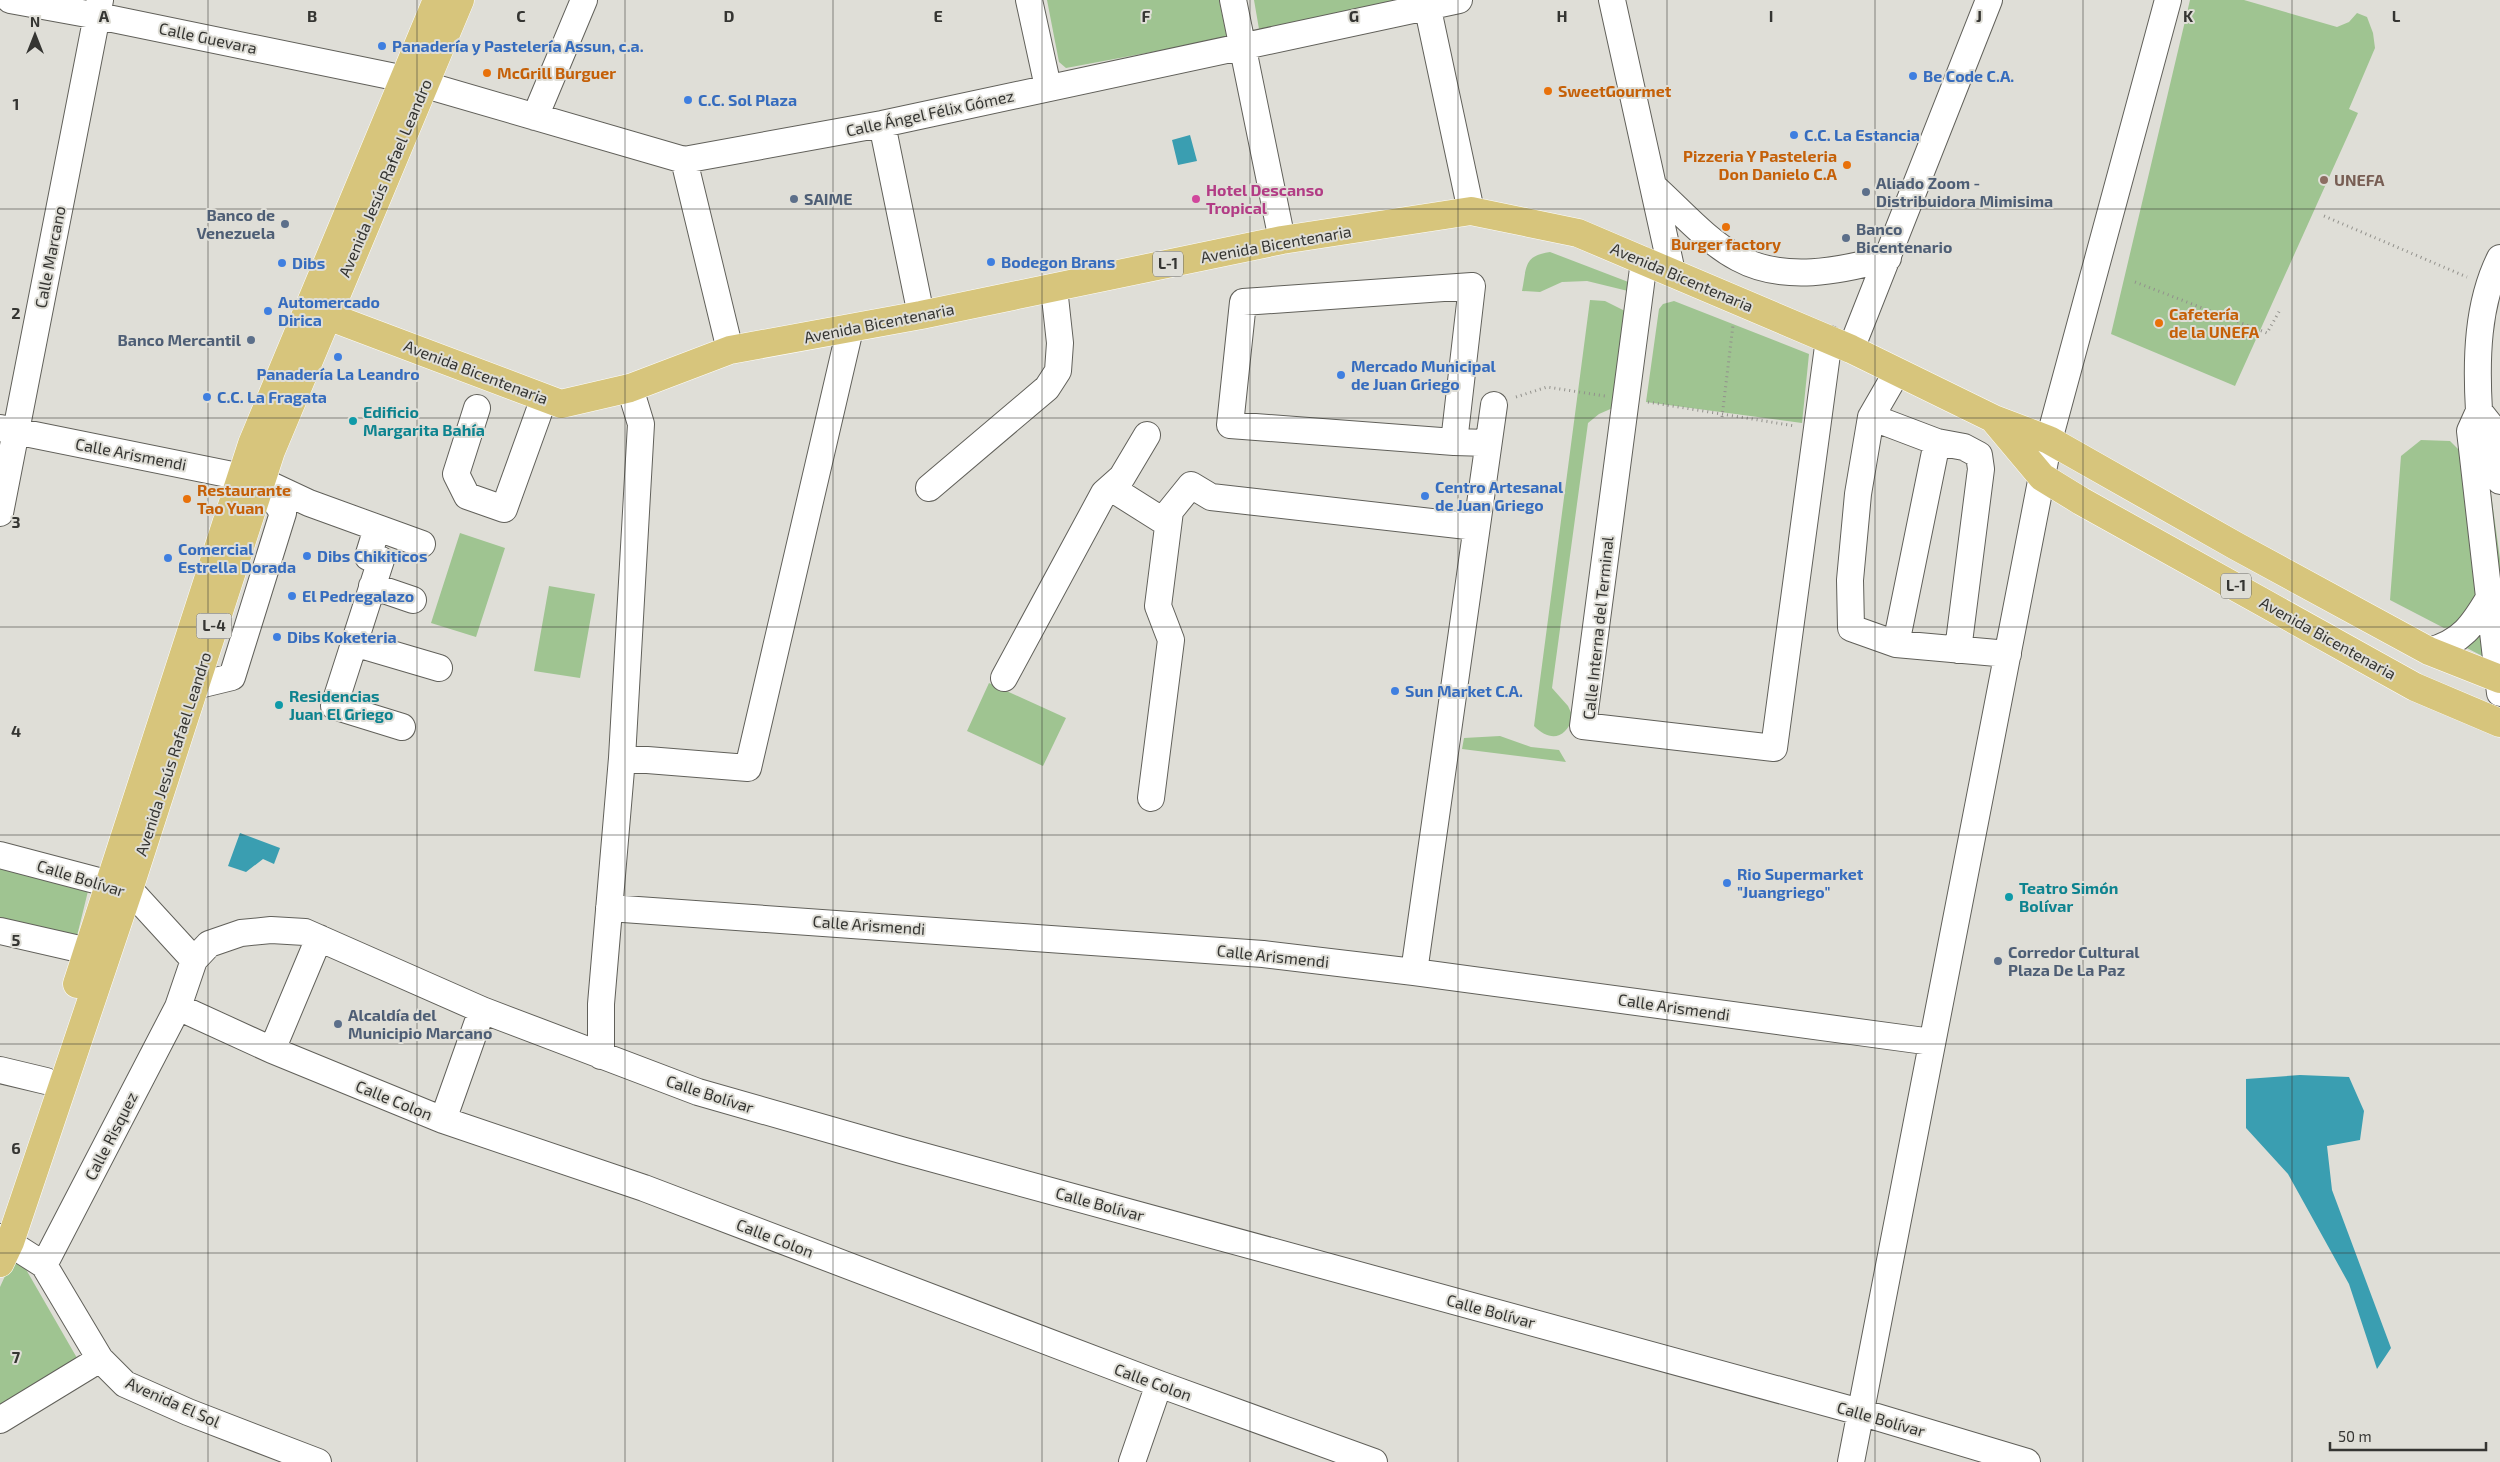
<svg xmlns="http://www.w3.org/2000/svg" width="2500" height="1462" font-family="'Exo 2',sans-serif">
<rect width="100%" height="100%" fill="#dfded7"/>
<path fill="#9fc491" d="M 1047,0 L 1219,0 L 1227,38 L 1066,68 L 1059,62 Z
M 1254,0 L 1407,0 L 1259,29 Z
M 2190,0 L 2244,0 L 2337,27 L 2349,22 L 2357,13 L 2367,17 L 2373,33 L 2375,48 L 2349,109 L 2358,113 L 2235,386 L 2111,334 Z
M 1550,252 L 1631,283 L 1628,291 L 1587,281 L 1562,282 L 1540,292 L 1522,291 C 1527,267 1523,256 1550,252 Z
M 1590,300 L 1605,301 L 1629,313 L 1615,407 L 1599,414 L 1588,423 L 1552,688 L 1568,706 L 1573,717 C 1566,738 1551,743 1534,726 Z
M 1674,301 L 1809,354 L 1802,423 L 1646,402 L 1659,309 L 1663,304 Z
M 2421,440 L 2450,441 L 2458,449 L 2462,458 L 2477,597 L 2454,627 L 2444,628 L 2390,600 L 2401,456 Z
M 2485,450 L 2500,559 L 2500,583 Z
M 460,533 L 505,548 L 476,637 L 431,623 Z
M 549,586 L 595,594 L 580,678 L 534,671 Z
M 2481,632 L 2490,660 L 2461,645 Z
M 989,683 L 1066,718 L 1043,766 L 967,731 Z
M 1500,736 L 1531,747 L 1559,750 L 1566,762 L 1462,749 L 1464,738 Z
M 0,864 L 89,887 L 75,944 L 0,925 Z
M 16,1252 L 77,1358 L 0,1406 L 0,1287 Z"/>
<path fill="#3a9eb1" d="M 1190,135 L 1197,161 L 1178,165 L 1172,140 Z
M 240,833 L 280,848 L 274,864 L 263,859 L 246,872 L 228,866 Z
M 2300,1075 L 2349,1077 L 2364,1111 L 2360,1140 L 2327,1146 L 2332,1190 L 2391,1348 L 2377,1369 L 2349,1284 L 2288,1174 L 2246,1128 L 2246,1079 Z"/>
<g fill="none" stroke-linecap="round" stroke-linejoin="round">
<defs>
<path id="minor" d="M 10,0 L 98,16 L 405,79 L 684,160 L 882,124 L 1459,0
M 1029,0 L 1048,87
M 1233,0 L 1282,240
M 1426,0 L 1471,211
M 1612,0 L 1672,272
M 535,117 L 584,0
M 882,124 L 921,315
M 684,160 L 730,350
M 1653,186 C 1680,210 1706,241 1738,258 C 1784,283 1840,271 1888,258
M 1644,261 L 1583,726 L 1774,748 L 1829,339
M 1851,349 L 1989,0
M 1897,372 L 1871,417 L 1858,494 L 1850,580 L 1851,628 L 1896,644 L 2008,654
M 477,408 L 456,474 L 467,496 L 504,509 L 544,398
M 2479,411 C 2476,360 2477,304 2500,258
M 1871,417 L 1937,442 L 1896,644
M 0,428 L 262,481 L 309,503 L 422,544
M 1454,442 L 1472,286 L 1243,302 L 1230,425 L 1454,442 L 1488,443
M 1937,442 L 1964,447 L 1979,455 L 1981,469 L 1958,650
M 2500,481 L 2494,430 L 2479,411 L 2470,431 L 2500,693
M 929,488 L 1047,388 L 1058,371 L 1060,343 L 1054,288
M 1111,488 L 1168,524
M 0,513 L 100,0
M 377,528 L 368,557 L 381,560 L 334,706 L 402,727
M 372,586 L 413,600
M 354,643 L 439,668
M 2429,651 C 2462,642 2473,625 2489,598
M 1004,678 L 1104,493 L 1122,477 L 1147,435
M 195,686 L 232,677 L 283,513 L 262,481
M 622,758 L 748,768 L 850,329
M 1151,798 L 1171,640 L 1158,606 L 1170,511 L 1191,485 L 1211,497 L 1476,527
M 0,855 L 129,889 L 194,960
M 609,908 L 1263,954 L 1414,972 L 1932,1042
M 0,931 L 88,951
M 1414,972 L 1494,405
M 178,1007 L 272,1050 L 443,1120 L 644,1188 L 1159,1384 L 1374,1462
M 272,1050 L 319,938
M 601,1056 L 601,1004 L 622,758 L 641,424 L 630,388
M 0,1070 L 46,1081
M 443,1120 L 482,1010
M 0,1237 L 44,1265 L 100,1359 L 125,1384 L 188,1412 L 318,1462
M 44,1265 L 178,1007 L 194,960 L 209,944 L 241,933 L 271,930 L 305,932 L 482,1010 L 698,1092 L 901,1150 L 1860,1412 L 2027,1462
M 0,1420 L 100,1359
M 1132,1462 L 1159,1384
M 1851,1462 L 2049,440 L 2168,0"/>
<path id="major" d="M 309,309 L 561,404 L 630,388 L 730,350 L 921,315 L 1282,240 L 1471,211 L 1578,233 L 1851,349 L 1994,419 L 2049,440 L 2236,546 L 2429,651 L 2500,679
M 1995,421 L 2042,477 L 2081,501 L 2415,687 L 2500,723
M 77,984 L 252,444 L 437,0
M 0,1263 L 10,1242 L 129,889 L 271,451 L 460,0"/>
</defs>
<use href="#minor" stroke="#61605a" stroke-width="28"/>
<use href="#major" stroke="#fff" stroke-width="29"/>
<path stroke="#92918c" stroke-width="3" stroke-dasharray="1 4" stroke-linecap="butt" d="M 2324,216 L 2467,277
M 2135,282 L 2267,333 L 2280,310
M 1516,397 L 1547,387 L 1605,396
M 1648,402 L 1795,426
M 1722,417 L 1733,325"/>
<use href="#minor" stroke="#fff" stroke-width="26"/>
<use href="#major" stroke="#d7c57c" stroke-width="28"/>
</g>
<path fill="none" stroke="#353532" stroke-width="1" stroke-opacity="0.55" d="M 208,0 L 208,1462M 417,0 L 417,1462M 625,0 L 625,1462M 833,0 L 833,1462M 1042,0 L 1042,1462M 1250,0 L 1250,1462M 1458,0 L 1458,1462M 1667,0 L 1667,1462M 1875,0 L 1875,1462M 2083,0 L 2083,1462M 2292,0 L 2292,1462M 0,209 L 2500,209M 0,418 L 2500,418M 0,627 L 2500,627M 0,835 L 2500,835M 0,1044 L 2500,1044M 0,1253 L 2500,1253"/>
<g fill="#3f7fe0" stroke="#dfded7" stroke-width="2">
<circle cx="382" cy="46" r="5"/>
<circle cx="1913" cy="76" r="5"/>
<circle cx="688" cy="100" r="5"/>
<circle cx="1794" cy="135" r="5"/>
<circle cx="991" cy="262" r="5"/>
<circle cx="282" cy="263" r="5"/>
<circle cx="268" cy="311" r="5"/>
<circle cx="338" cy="357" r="5"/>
<circle cx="1341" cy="375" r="5"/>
<circle cx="207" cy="397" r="5"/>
<circle cx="1425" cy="496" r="5"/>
<circle cx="307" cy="556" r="5"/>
<circle cx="168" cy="558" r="5"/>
<circle cx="292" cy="596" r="5"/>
<circle cx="277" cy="637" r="5"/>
<circle cx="1395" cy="691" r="5"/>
<circle cx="1727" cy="883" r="5"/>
</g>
<g fill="#e8710a" stroke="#dfded7" stroke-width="2">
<circle cx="487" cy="73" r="5"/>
<circle cx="1548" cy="91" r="5"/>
<circle cx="1847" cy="165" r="5"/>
<circle cx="1726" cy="227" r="5"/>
<circle cx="2159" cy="323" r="5"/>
<circle cx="187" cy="499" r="5"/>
</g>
<circle fill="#8d6e63" stroke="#dfded7" stroke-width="2" cx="2324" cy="180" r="5"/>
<g fill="#5c6f8a" stroke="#dfded7" stroke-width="2">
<circle cx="1866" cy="192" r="5"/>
<circle cx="794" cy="199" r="5"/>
<circle cx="285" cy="224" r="5"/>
<circle cx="1846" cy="238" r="5"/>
<circle cx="251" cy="340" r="5"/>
<circle cx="1998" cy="961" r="5"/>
<circle cx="338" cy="1024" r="5"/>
</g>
<circle fill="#d1479c" stroke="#dfded7" stroke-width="2" cx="1196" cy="199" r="5"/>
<g fill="#0f9aa8" stroke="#dfded7" stroke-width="2">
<circle cx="353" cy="421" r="5"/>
<circle cx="279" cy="705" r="5"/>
<circle cx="2009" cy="897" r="5"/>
</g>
<g text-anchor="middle" stroke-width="4" stroke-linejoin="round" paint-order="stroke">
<g fill="#dfded7" stroke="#686864" stroke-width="1">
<rect x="1153" y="251.5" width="30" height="25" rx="4"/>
<rect x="2221" y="573.5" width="30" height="25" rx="4"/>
<rect x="196.5" y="613.5" width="35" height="25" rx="4"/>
</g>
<g font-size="15" font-weight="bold" fill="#353532">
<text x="1168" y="269">L-1</text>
<text x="2236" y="591">L-1</text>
<text x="214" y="631">L-4</text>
</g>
<g font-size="16" fill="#353532" stroke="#dfded7">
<text transform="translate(208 38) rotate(12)" y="6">Calle Guevara</text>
<text transform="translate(930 113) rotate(-12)" y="6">Calle Ángel Félix Gómez</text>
<text transform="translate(385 178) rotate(-67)" y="6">Avenida Jesús Rafael Leandro</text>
<text transform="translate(1276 244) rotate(-10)" y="6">Avenida Bicentenaria</text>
<text transform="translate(50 257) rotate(-79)" y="6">Calle Marcano</text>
<text transform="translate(1682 277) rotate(23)" y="6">Avenida Bicentenaria</text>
<text transform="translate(879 323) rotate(-11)" y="6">Avenida Bicentenaria</text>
<text transform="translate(476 372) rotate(21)" y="6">Avenida Bicentenaria</text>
<text transform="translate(131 454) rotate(11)" y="6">Calle Arismendi</text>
<text transform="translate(1598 628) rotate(-84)" y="6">Calle Interna del Terminal</text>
<text transform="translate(2328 638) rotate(29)" y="6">Avenida Bicentenaria</text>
<text transform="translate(173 754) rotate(-72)" y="6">Avenida Jesús Rafael Leandro</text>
<text transform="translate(81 878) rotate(17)" y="6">Calle Bolívar</text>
<text transform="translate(869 925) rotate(4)" y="6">Calle Arismendi</text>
<text transform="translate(1273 956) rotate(6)" y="6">Calle Arismendi</text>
<text transform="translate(1674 1007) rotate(8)" y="6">Calle Arismendi</text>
<text transform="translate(710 1094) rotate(18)" y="6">Calle Bolívar</text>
<text transform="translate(394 1100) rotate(22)" y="6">Calle Colon</text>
<text transform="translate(111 1136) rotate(-63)" y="6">Calle Risquez</text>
<text transform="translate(1100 1204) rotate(15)" y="6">Calle Bolívar</text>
<text transform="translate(775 1238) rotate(21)" y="6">Calle Colon</text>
<text transform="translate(1491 1311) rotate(15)" y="6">Calle Bolívar</text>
<text transform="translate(1153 1382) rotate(20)" y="6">Calle Colon</text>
<text transform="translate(173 1402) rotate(24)" y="6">Avenida El Sol</text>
<text transform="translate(1881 1419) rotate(16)" y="6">Calle Bolívar</text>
</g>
<g font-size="16" font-weight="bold" fill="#366cbe" stroke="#dfded7" text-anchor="start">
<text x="392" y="52">Panadería y Pastelería Assun, c.a.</text>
<text x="1923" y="82">Be Code C.A.</text>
<text x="698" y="106">C.C. Sol Plaza</text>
<text x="1804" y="141">C.C. La Estancia</text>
<text x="1001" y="268">Bodegon Brans</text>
<text x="292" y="269">Dibs</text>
<text x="278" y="308">Automercado<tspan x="278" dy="18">Dirica</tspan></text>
<text x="1351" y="372">Mercado Municipal<tspan x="1351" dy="18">de Juan Griego</tspan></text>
<text x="338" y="380" text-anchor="middle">Panadería La Leandro</text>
<text x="217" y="403">C.C. La Fragata</text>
<text x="1435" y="493">Centro Artesanal<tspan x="1435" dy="18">de Juan Griego</tspan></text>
<text x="178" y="555">Comercial<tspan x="178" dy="18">Estrella Dorada</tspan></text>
<text x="317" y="562">Dibs Chikiticos</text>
<text x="302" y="602">El Pedregalazo</text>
<text x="287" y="643">Dibs Koketeria</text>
<text x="1405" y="697">Sun Market C.A.</text>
<text x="1737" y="880">Rio Supermarket<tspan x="1737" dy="18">"Juangriego"</tspan></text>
</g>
<g font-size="16" font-weight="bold" fill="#c56008" stroke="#dfded7" text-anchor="start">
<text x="497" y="79">McGrill Burguer</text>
<text x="1558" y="97">SweetGourmet</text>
<text x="1837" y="162" text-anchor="end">Pizzeria Y Pasteleria<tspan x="1837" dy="18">Don Danielo C.A</tspan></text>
<text x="1726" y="250" text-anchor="middle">Burger factory</text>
<text x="2169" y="320">Cafetería<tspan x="2169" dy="18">de la UNEFA</tspan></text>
<text x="197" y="496">Restaurante<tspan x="197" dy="18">Tao Yuan</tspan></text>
</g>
<g font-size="16" font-weight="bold" fill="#785e54" stroke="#dfded7" text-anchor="start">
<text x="2334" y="186">UNEFA</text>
</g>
<g font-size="16" font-weight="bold" fill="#4e5e75" stroke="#dfded7" text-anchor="start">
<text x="1876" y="189">Aliado Zoom -<tspan x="1876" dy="18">Distribuidora Mimisima</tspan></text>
<text x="804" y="205">SAIME</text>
<text x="275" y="221" text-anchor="end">Banco de<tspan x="275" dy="18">Venezuela</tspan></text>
<text x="1856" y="235">Banco<tspan x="1856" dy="18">Bicentenario</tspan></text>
<text x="241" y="346" text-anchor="end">Banco Mercantil</text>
<text x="2008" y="958">Corredor Cultural<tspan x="2008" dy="18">Plaza De La Paz</tspan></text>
<text x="348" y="1021">Alcaldía del<tspan x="348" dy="18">Municipio Marcano</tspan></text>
</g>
<g font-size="16" font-weight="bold" fill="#b23c85" stroke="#dfded7" text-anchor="start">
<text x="1206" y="196">Hotel Descanso<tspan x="1206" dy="18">Tropical</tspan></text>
</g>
<g font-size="16" font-weight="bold" fill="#0d838f" stroke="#dfded7" text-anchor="start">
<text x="363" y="418">Edificio<tspan x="363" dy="18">Margarita Bahía</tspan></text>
<text x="289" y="702">Residencias<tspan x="289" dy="18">Juan El Griego</tspan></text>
<text x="2019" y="894">Teatro Simón<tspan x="2019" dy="18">Bolívar</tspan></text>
</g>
</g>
<g font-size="16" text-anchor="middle" font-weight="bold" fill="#353532" stroke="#dfded7" stroke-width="4" stroke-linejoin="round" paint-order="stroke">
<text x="104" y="22">A</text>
<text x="312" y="22">B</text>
<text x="521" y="22">C</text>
<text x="729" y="22">D</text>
<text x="938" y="22">E</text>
<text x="1146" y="22">F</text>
<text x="1354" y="22">G</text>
<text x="1562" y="22">H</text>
<text x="1771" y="22">I</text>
<text x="1979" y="22">J</text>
<text x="2188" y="22">K</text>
<text x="2396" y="22">L</text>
<text x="16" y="110">1</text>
<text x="16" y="319">2</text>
<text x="16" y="528">3</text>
<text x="16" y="737">4</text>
<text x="16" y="946">5</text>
<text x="16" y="1154">6</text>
<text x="16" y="1363">7</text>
</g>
<g transform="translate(35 35)" stroke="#dfded7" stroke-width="4" paint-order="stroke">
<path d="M0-4L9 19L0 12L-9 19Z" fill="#353532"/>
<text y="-8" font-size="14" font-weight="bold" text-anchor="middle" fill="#353532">N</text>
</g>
<path d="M2330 1442v8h156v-8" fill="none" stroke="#353532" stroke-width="2.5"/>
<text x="2338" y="1442" font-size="15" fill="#353532" stroke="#dfded7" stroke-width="4" paint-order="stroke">50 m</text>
</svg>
